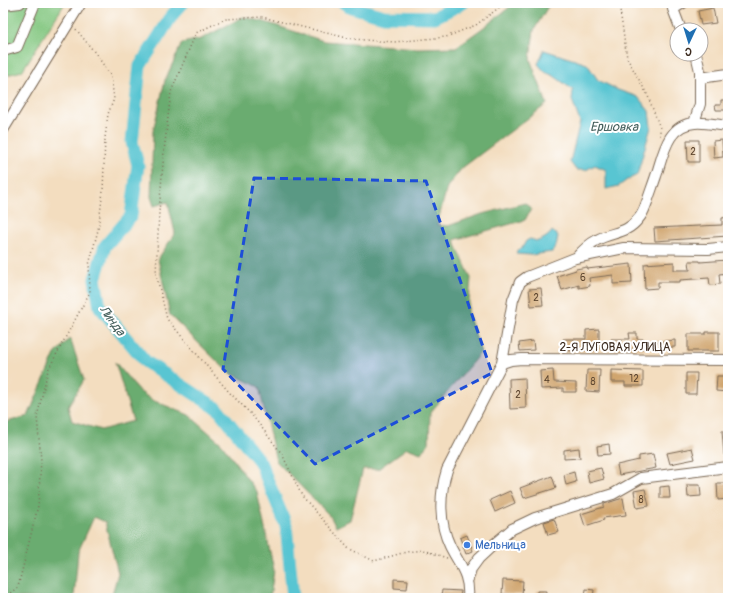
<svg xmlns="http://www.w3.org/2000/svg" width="731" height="601" font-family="Pangolin,sans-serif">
<rect width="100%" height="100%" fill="#fff"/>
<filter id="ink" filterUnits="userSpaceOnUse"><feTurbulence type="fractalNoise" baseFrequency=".025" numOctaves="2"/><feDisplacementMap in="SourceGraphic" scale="8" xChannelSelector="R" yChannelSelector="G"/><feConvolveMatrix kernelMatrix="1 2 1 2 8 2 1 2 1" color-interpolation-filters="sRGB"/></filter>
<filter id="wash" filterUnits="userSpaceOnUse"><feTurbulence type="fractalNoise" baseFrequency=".012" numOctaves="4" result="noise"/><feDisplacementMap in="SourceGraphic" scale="16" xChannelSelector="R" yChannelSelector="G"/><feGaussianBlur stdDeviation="0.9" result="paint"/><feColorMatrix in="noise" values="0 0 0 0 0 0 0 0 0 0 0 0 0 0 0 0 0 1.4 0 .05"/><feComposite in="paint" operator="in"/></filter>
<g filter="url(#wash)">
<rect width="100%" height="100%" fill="#f3ddbf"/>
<path fill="#84c781" stroke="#607850" d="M 3,3 L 65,3 L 22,71 L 3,76 Z"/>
<path fill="#6bac6f" stroke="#536b46" d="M 515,3 L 550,3 L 534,30 L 530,59 L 547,104 L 462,168 L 447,187 L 437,225 L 448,226 L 482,214 L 525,203 L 531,209 L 525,220 L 454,240 L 471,278 L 468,313 L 481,352 L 430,413 L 429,443 L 421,453 L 407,448 L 378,469 L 363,469 L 350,520 L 336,527 L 330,516 L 276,461 L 259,387 L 228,372 L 170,315 L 158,259 L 175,233 L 168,202 L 154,206 L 151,197 L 153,131 L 165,80 L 182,43 L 201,39 L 243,17 L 265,22 L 324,41 L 418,48 L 456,47 L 484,27 Z
M 70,338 L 84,380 L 68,407 L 72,421 L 101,430 L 133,421 L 115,362 L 139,391 L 152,400 L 189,415 L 222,444 L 257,492 L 274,570 L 270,598 L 111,598 L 118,573 L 105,522 L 94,517 L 78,552 L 74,598 L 5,598 L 3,595 L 3,534 L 7,512 L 3,509 L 3,423 L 28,416 L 55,354 Z"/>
<path fill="#59c5d2" stroke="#4a7878" d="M 544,50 L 587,64 L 598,80 L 618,90 L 638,97 L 649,111 L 651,127 L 637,175 L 627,180 L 619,186 L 606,189 L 606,170 L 595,165 L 586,170 L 576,170 L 570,162 L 580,122 L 572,100 L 573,90 L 554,76 L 545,72 L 538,64 Z
M 552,231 L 558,236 L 556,246 L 552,252 L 531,255 L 516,254 L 517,250 L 522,248 L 526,241 L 530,239 C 531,239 536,241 537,241 C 542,241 551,234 552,231 Z"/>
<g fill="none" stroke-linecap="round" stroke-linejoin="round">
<path stroke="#59c5d2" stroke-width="13" d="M 183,3 L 173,14 L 140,66 L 132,142 L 138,165 L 131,216 L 105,246 L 95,279 L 100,307 L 146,362 L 218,409 L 260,462 L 286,525 L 293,598
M 344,3 L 351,7 L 384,16 L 435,17 L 463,3"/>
</g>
<g id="blocks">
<path fill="#d0a56e" d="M 713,8 L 716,23 L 701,25 L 698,11 Z
M 721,100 L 728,100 L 728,110 L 716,110 L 715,105 L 721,105 Z
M 687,140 L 699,140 L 699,162 L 688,162 Z
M 722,140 L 723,157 L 714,158 L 713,141 Z
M 728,217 L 728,236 L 655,241 L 654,228 L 722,225 L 722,218 Z
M 728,260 L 728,273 L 719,274 L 720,284 L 710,285 L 709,278 L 680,280 L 680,282 L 658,282 L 658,288 L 645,289 L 644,264 L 674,262 L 674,270 L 690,270 L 689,261 L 700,261 L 700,262 Z
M 631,264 L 632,283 L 613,284 L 613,275 L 589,278 L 590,286 L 579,288 L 579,285 L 562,290 L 557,276 L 576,270 L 576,269 L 587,267 L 587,269 Z
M 541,288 L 543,305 L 531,306 L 529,289 Z
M 599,329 L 599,350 L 563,351 L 563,339 L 586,339 L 586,330 Z
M 706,332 L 719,332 L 719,351 L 688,351 L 688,334 L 706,334 Z
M 629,333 L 637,333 L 637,339 L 643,339 L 644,343 L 675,340 L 675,347 L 611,350 L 611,339 L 630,339 Z
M 533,341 L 534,350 L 520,351 L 519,343 Z
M 553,370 L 554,382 L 576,383 L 576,392 L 563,392 L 563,388 L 541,389 L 540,371 Z
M 587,370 L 600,370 L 599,392 L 586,391 Z
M 611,370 L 643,371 L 643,386 L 625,386 L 625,382 L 611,382 Z
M 686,373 L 697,373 L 696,394 L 686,394 Z
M 717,376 L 728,376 L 728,392 L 716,391 Z
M 525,378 L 526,408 L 510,409 L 509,379 Z
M 722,431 L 728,431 L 728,455 L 724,455 Z
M 609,444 L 610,454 L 598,455 L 597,446 Z
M 579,448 L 580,458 L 564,459 L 564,450 Z
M 692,448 L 695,459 L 670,464 L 667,453 Z
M 653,454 L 656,468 L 619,475 L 617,465 L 639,460 L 639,456 Z
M 601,468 L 604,479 L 589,483 L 587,471 Z
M 574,472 L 576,482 L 566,485 L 564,475 Z
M 552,476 L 556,488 L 524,498 L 520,488 Z
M 717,483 L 728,483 L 728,499 L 718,500 Z
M 687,485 L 700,485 L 701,496 L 688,497 Z
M 669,486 L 670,498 L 660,498 L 660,487 Z
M 645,489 L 649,506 L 637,508 L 634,491 Z
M 510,491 L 515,503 L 495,512 L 490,500 Z
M 623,498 L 626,515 L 603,518 L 604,520 L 585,526 L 581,514 L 604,507 L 604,504 Z
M 554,519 L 559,532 L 548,535 L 544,522 Z
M 467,535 L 473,551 L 466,554 L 460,538 Z
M 394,579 L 408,580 L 407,589 L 394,588 Z
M 503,580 L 523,581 L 522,595 L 502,594 Z
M 586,589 L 594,590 L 593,598 L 585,598 Z
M 442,590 L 461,591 L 460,598 L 441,598 Z
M 537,591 L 546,591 L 545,598 L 537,598 Z"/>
</g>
</g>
<g filter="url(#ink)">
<use href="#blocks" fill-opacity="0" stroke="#7b6956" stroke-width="1"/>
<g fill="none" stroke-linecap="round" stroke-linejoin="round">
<defs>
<path id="minor" d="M 3,5 L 20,3
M 681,30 L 673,9 L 683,3
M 3,51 L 17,47 L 35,3
M 700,78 L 728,74
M 694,123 L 700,104 L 700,71 L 696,54
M 3,130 L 81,3
M 576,258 C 582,251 589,244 597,240 C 613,231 626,235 639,218 C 643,214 645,207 647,202 C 650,193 653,185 656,176 C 663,156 667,124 695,123 C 705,122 717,125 728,126
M 502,363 L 511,360 L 522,359 L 728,360
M 468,579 L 471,569 L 479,558 L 493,545 L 512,529 L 535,518 L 613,494 L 641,478 L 728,467
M 468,598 C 470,575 460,566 450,546 C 439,523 439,495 447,470 L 502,363 L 513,300 L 520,282 L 527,277 L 575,258 L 624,248 L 708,249 L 728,247"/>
</defs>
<use href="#minor" stroke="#7b6956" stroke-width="12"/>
<path stroke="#7b6956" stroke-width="1.5" stroke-dasharray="1 3" stroke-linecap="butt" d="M 619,3 L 627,58 L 648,96 L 660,128 L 660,138
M 447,558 L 423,550 L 406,552 L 374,561 L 348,548 L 302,496 L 282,454 L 252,415 L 229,392 L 167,319 L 156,274 L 159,212 L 164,151 L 171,92 L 196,33 L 225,19 L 262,17 L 351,39 L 394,42 L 446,37 L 476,25 L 505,3
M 4,598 L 18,587 L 38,506 L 41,460 L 37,417 L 48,370 L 90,292 L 89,265 L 98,230 L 103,191 L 105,138 L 108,114 L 114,99 L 111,76 L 96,54 L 75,28"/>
<use href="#minor" stroke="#fff" stroke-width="10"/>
</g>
</g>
<path fill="#1d4ed8" fill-opacity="0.2" stroke="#1d4ed8" stroke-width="3" stroke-dasharray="8 5" stroke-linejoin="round" d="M 254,178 L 426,181 L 492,373 L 315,464 L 223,369 Z"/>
<circle fill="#3f7fe0" stroke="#fff" stroke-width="1.5" cx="467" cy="545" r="4"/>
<g text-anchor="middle" stroke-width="4" stroke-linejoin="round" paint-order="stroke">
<g font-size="10" fill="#604932">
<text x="693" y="155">2</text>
<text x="583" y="281">6</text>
<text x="536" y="301">2</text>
<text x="634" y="382">12</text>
<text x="547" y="383">4</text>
<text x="593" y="385">8</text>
<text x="518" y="398">2</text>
<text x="641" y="503">8</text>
</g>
<g font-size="12" fill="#3b2a1e" stroke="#fff">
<text x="615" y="351">2-Я ЛУГОВАЯ УЛИЦА</text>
</g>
<g font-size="12" fill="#366cbe" stroke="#fff" text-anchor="start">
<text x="475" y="549">Мельница</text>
</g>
<g font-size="13" font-style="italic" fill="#46605d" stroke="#fff">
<text x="614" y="131">Ершовка</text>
<text transform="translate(113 320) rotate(54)" y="5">Линда</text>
</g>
</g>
<rect width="731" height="601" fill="none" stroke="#fff" stroke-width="16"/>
<g transform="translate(689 42) rotate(184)"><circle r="19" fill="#ffffff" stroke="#b1aaa5"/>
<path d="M0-3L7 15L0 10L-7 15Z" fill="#1f6fb2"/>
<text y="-6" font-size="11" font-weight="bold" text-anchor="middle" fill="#3b2a1e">С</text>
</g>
</svg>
